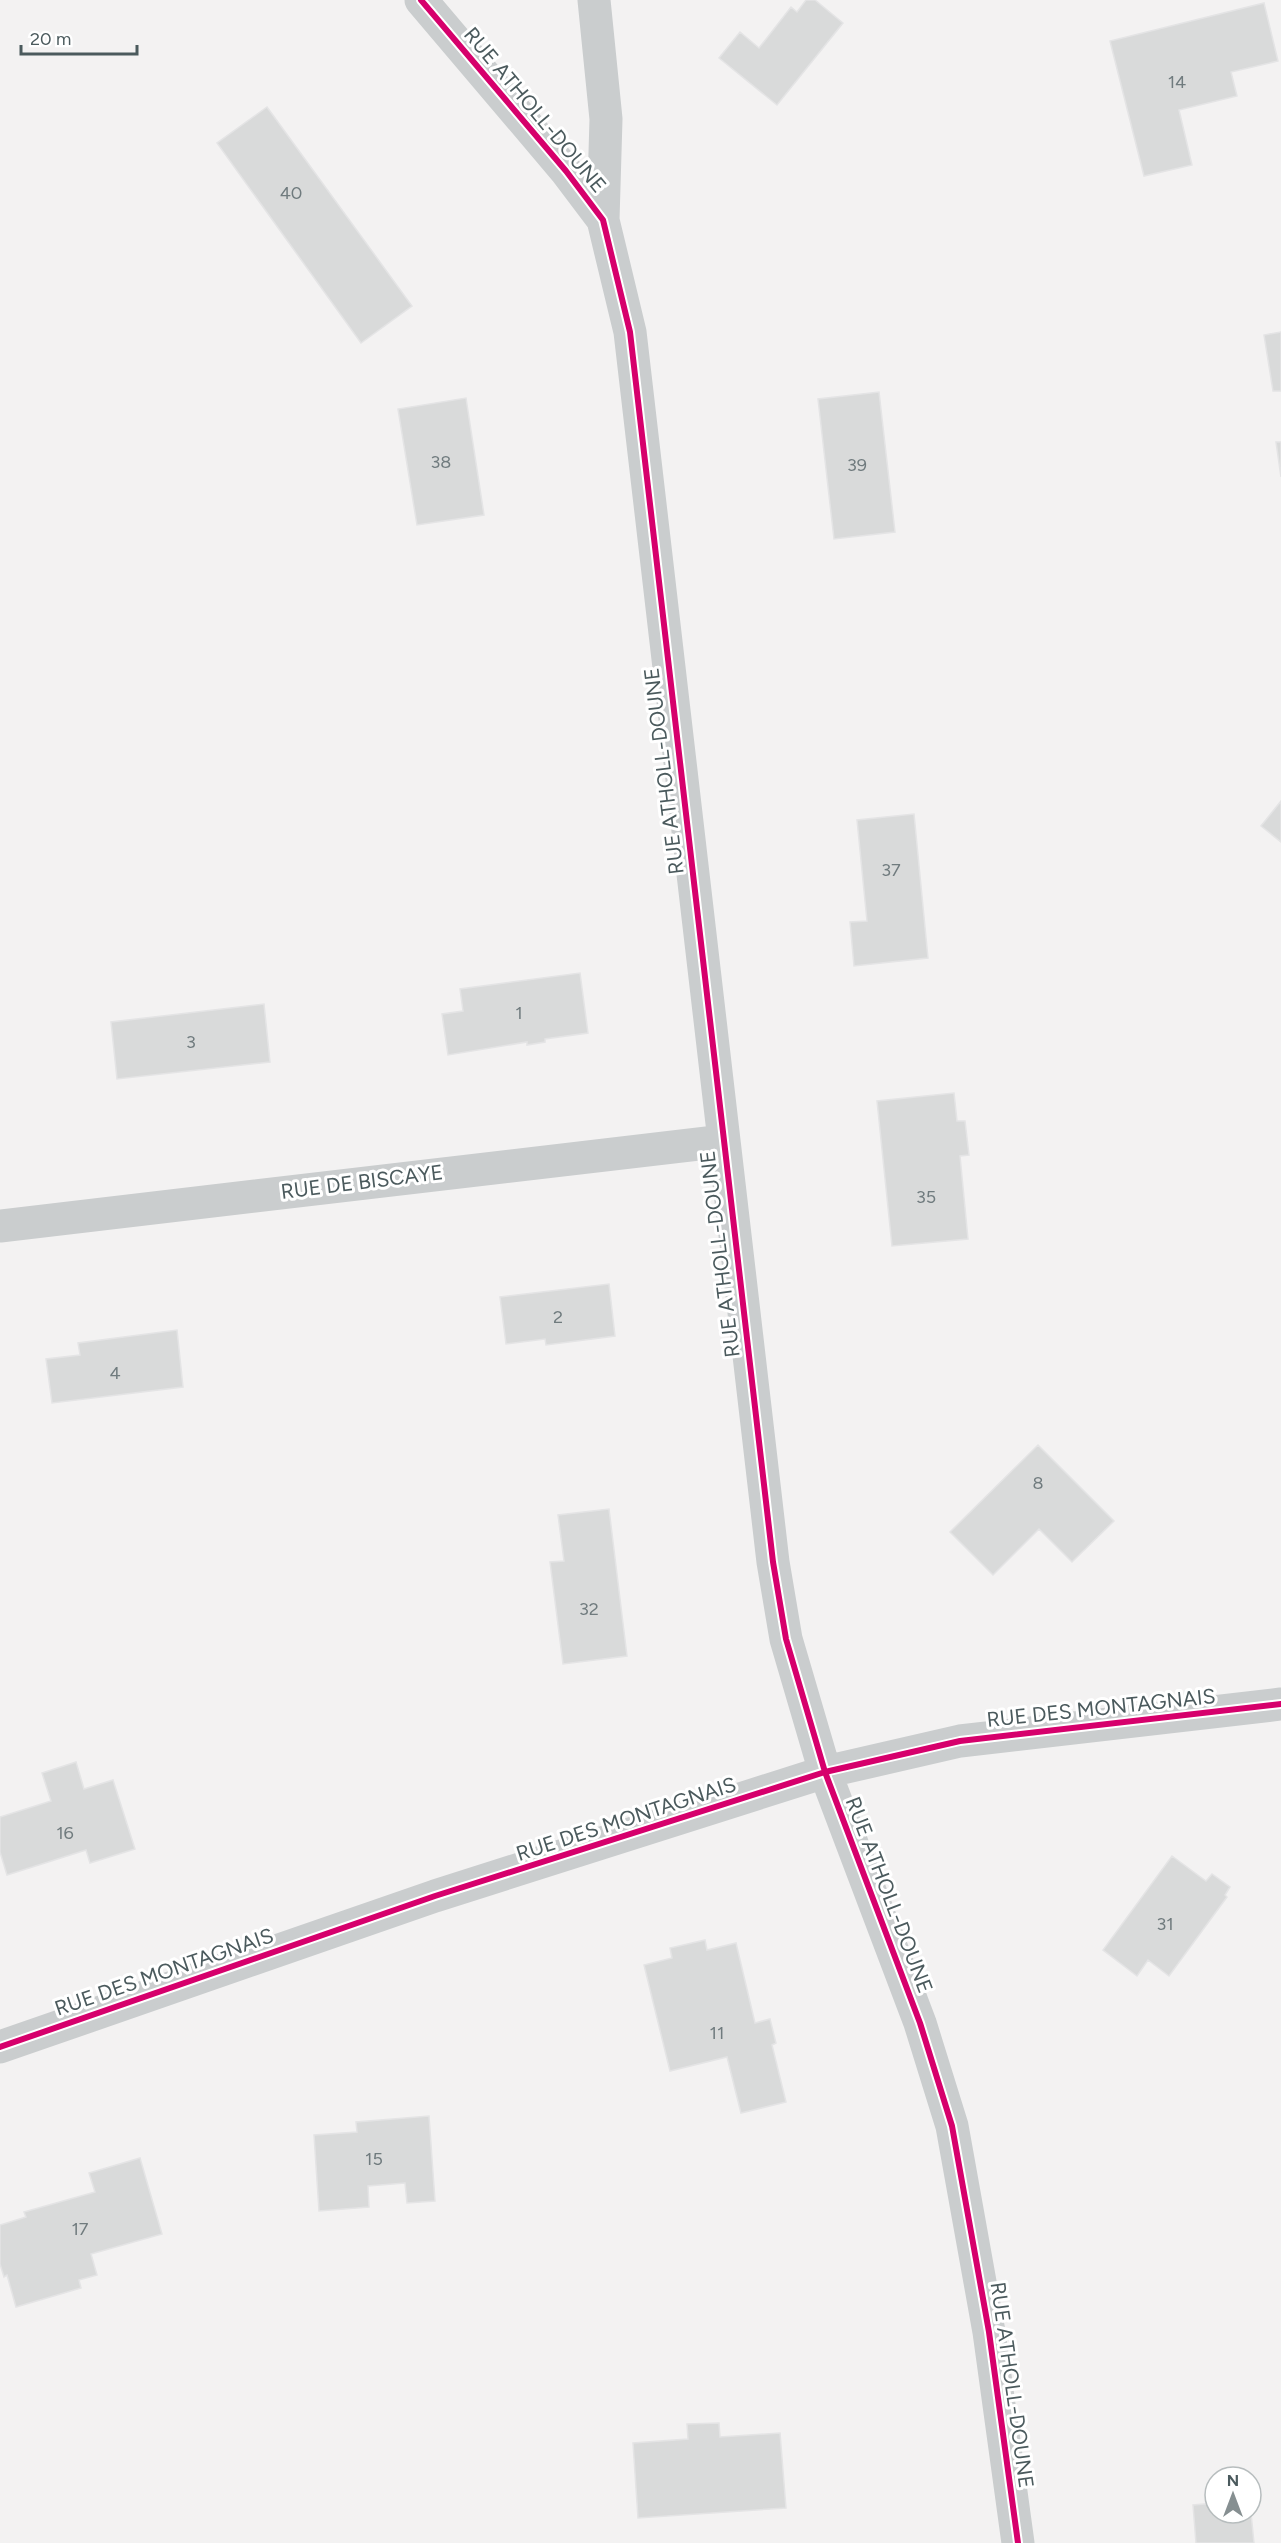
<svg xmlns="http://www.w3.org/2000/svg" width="1281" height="2543" font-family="Figtree,sans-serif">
<rect width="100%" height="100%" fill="#f3f2f2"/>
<path fill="#d9dada" stroke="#e4e4e5" stroke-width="1.5" d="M 806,0 L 815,0 L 843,23 L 777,105 L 719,58 L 740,32 L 759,48 L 791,7 L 797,12 Z
M 1264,3 L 1278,61 L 1231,72 L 1237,96 L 1179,110 L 1192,165 L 1144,176 L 1110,41 Z
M 267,107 L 412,306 L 361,343 L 217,143 Z
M 1281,332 L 1281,391 L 1273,391 L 1264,335 Z
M 879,392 L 895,532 L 834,539 L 818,399 Z
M 466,398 L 484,515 L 417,525 L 398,409 Z
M 1276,442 L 1281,442 L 1281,477 Z
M 1281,801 L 1281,842 L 1261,826 Z
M 914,814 L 928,958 L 854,966 L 850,922 L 867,921 L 857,820 Z
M 580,973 L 588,1033 L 545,1039 L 545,1042 L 527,1045 L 527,1042 L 448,1055 L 442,1014 L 463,1011 L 460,989 Z
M 264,1004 L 270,1062 L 117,1079 L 111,1022 Z
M 954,1093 L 957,1121 L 965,1121 L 969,1155 L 960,1156 L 968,1239 L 892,1246 L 877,1101 Z
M 609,1284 L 615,1336 L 546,1345 L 545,1339 L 506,1344 L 500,1297 Z
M 177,1330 L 183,1387 L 52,1403 L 46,1359 L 80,1355 L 78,1343 Z
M 1038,1445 L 1114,1521 L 1072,1562 L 1039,1529 L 993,1575 L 950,1532 Z
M 609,1509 L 627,1656 L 563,1664 L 550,1562 L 564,1561 L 558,1515 Z
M 76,1762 L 84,1789 L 113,1780 L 135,1849 L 90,1863 L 86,1850 L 7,1875 L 0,1852 L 0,1817 L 51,1801 L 42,1773 Z
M 1172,1856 L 1206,1881 L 1212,1874 L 1230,1887 L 1225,1895 L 1227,1897 L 1169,1976 L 1148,1960 L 1137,1976 L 1103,1950 Z
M 705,1940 L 707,1950 L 736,1943 L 755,2023 L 770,2019 L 776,2043 L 772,2045 L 786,2102 L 741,2113 L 727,2057 L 670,2071 L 644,1965 L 672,1958 L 670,1948 Z
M 429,2116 L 435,2201 L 407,2203 L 405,2183 L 368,2186 L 369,2207 L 319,2211 L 314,2135 L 357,2132 L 356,2122 Z
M 140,2158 L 162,2234 L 91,2254 L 97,2275 L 79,2280 L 81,2288 L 16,2307 L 7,2275 L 4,2277 L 0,2264 L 0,2225 L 26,2217 L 24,2212 L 95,2192 L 89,2173 Z
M 719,2423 L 720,2437 L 780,2433 L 786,2508 L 638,2518 L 633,2443 L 688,2439 L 687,2424 Z
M 1215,2503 L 1215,2513 L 1251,2513 L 1254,2543 L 1196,2543 L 1193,2505 Z"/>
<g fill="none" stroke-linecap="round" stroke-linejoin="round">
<path stroke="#cacdce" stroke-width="33" d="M 421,0 L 566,171 L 603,220 L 630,332 L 773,1562 L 786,1639 L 825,1772 L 920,2023 L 952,2126 L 989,2332 L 1018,2543
M 594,0 L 606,119 L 603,220
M 0,1226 L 724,1141
M 0,2047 L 435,1896 L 825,1772 L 960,1741 L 1281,1704"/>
<defs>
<path id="cycleway" d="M 421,0 L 566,171 L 603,220 L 630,332 L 773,1562 L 786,1639 L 825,1772 L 920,2023 L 952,2126 L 989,2332 L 1018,2543
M 0,2047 L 435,1896 L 825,1772 L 960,1741 L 1281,1704"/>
</defs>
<use href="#cycleway" stroke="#fff" stroke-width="10"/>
<use href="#cycleway" stroke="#d6006c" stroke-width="6"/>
</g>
<g text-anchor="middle" stroke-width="6" stroke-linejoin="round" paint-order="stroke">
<g font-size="18" fill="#707b7e">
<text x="1177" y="88">14</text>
<text x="291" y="199">40</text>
<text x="441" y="468">38</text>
<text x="857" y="471">39</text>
<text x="891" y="876">37</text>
<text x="519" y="1019">1</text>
<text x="191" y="1048">3</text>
<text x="926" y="1203">35</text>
<text x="558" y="1323">2</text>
<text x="115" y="1379">4</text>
<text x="1038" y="1489">8</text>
<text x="589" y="1615">32</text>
<text x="65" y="1839">16</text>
<text x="1165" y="1930">31</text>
<text x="717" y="2039">11</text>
<text x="374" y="2165">15</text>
<text x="80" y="2235">17</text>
</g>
<g font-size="21" fill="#4b5a5d" stroke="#fff">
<text transform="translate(535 110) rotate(50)" y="7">RUE ATHOLL-DOUNE</text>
<text transform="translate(664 771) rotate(-97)" y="7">RUE ATHOLL-DOUNE</text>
<text transform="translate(362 1182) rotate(-7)" y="7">RUE DE BISCAYE</text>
<text transform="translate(720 1254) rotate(-97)" y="7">RUE ATHOLL-DOUNE</text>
<text transform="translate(1101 1708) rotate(-6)" y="7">RUE DES MONTAGNAIS</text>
<text transform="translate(626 1819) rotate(-18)" y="7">RUE DES MONTAGNAIS</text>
<text transform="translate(889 1895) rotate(69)" y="7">RUE ATHOLL-DOUNE</text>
<text transform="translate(164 1972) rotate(-19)" y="7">RUE DES MONTAGNAIS</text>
<text transform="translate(1012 2385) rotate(82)" y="7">RUE ATHOLL-DOUNE</text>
</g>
</g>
<g transform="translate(1233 2495)"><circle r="28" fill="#ffffff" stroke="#b7bdbe" stroke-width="1.5"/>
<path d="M0-4.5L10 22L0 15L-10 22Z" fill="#868f91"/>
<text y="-9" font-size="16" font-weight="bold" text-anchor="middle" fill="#4b5a5d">N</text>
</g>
<path d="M21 45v9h116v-9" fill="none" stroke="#4b5a5d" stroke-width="3"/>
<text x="30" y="45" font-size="18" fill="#4b5a5d" stroke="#ffffff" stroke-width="4.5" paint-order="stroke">20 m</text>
</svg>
